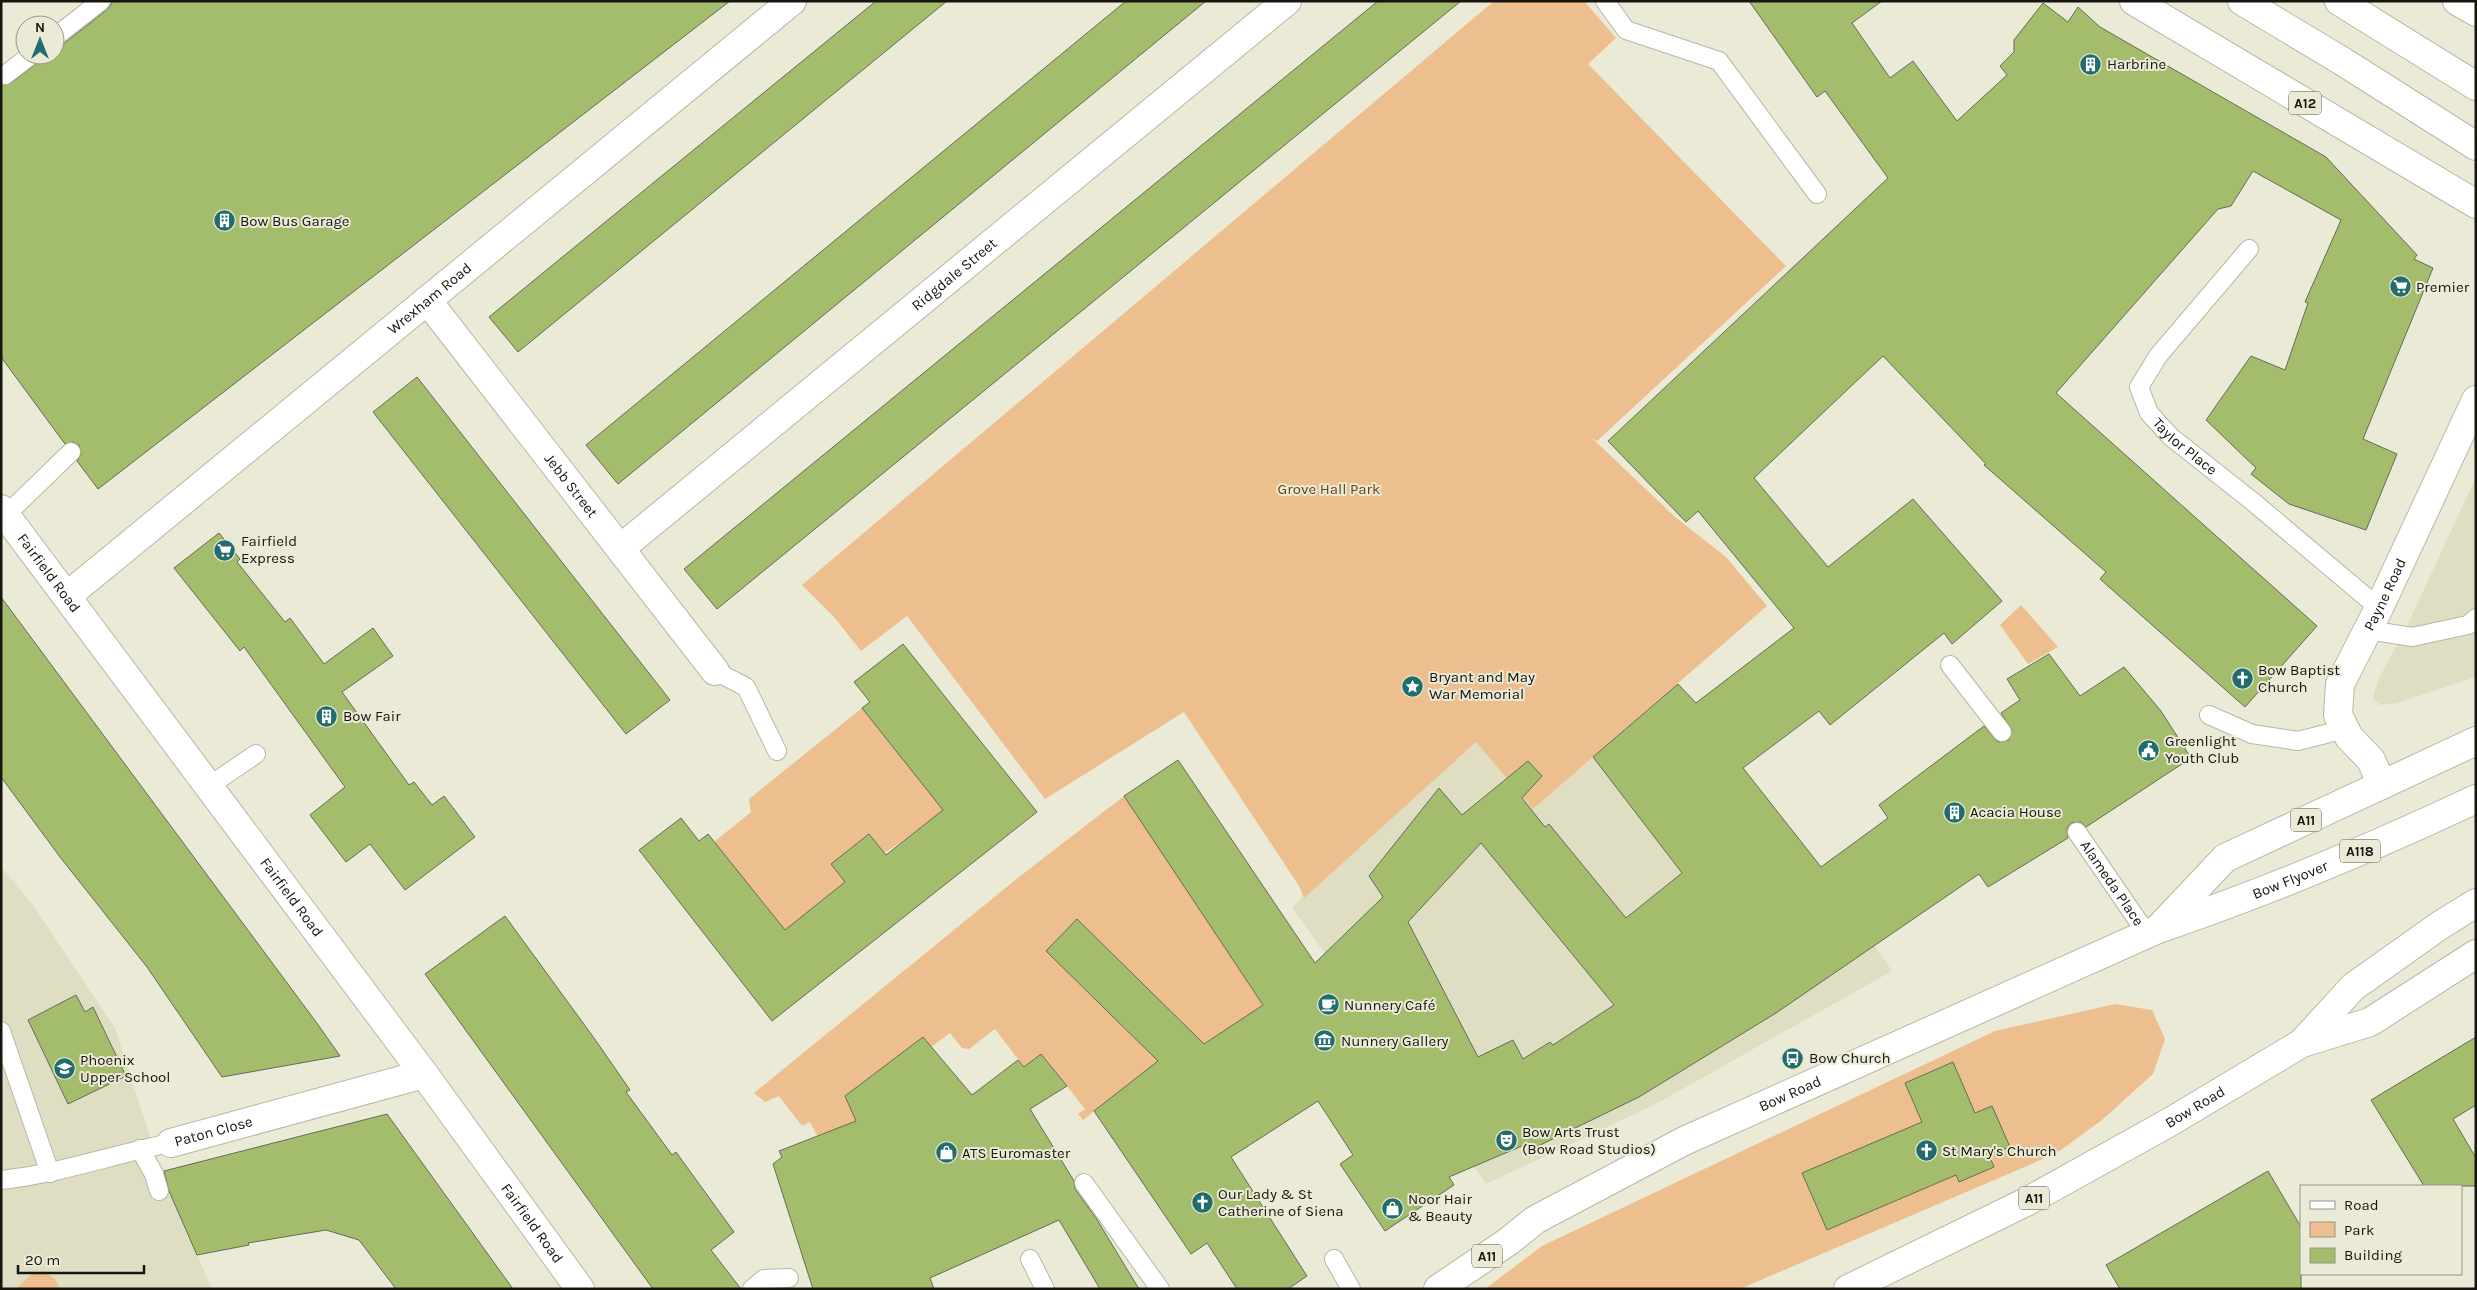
<svg xmlns="http://www.w3.org/2000/svg" width="2477" height="1290" font-family="Karla,sans-serif">
<rect width="100%" height="100%" fill="#ebead6"/>
<path fill="#dfdec3" d="M 2476,477 L 2476,677 L 2397,703 L 2380,705 L 2374,700 L 2374,694 L 2379,678 L 2406,628 Z
M 1678,684 L 1821,867 L 1892,971 L 1654,1105 L 1486,1184 L 1292,907 L 1477,741 L 1533,809 Z
M 1,867 L 33,905 L 115,1028 L 161,1171 L 212,1289 L 1,1289 Z"/>
<path fill="#edbf8e" d="M 1494,1 L 1584,1 L 1616,38 L 1588,64 L 1786,266 L 1597,441 L 1592,438 L 1675,517 L 1726,557 L 1767,606 L 1533,809 L 1476,742 L 1304,898 L 1299,886 L 1184,712 L 1045,799 L 907,616 L 861,651 L 834,617 L 802,585 Z
M 2021,605 L 2058,647 L 2028,664 L 2000,625 Z
M 862,708 L 945,809 L 900,843 L 884,853 L 869,835 L 845,882 L 778,938 L 779,922 L 760,898 L 752,905 L 720,864 L 727,858 L 714,842 L 751,812 L 749,799 Z
M 1124,796 L 1263,1005 L 1176,1063 L 1120,1091 L 1083,1120 L 1078,1114 L 1085,1109 L 1042,1054 L 1024,1067 L 995,1029 L 969,1049 L 962,1048 L 950,1033 L 931,1047 L 923,1037 L 845,1096 L 906,1226 L 873,1241 L 810,1122 L 802,1126 L 779,1096 L 765,1102 L 754,1093 L 1019,877 Z
M 2115,1004 L 2152,1010 L 2165,1039 L 2153,1074 L 2102,1120 L 2061,1150 L 2034,1163 L 1740,1289 L 1485,1289 L 1542,1246 L 1995,1031 Z
M 43,1271 L 55,1279 L 60,1289 L 16,1289 L 32,1274 Z"/>
<path fill="#a3bd6c" stroke="#656b5a" fill-rule="evenodd" d="M 113,1 L 730,1 L 98,489 L 77,461 L 81,454 L 79,445 L 73,442 L 65,444 L 1,357 L 1,85 L 11,83 L 37,63 L 41,55 L 55,55 L 55,47 L 62,45 L 108,9 Z
M 876,1 L 947,1 L 518,352 L 489,317 Z
M 1126,1 L 1206,1 L 618,484 L 586,445 Z
M 1378,1 L 1461,1 L 717,609 L 684,569 Z
M 1749,1 L 1882,1 L 1852,23 L 1890,78 L 1913,61 L 1957,121 L 2007,75 L 2000,66 L 2014,52 L 2014,40 L 2043,3 L 2068,22 L 2078,7 L 2100,27 L 2326,157 L 2417,255 L 2414,259 L 2433,268 L 2363,439 L 2397,454 L 2366,530 L 2289,504 L 2251,474 L 2256,468 L 2206,420 L 2251,356 L 2285,370 L 2308,303 L 2305,302 L 2341,220 L 2253,171 L 2231,206 L 2218,209 L 2056,393 L 2317,626 L 2245,707 L 2100,579 L 2106,572 L 1984,465 L 1986,464 L 1883,356 L 1754,478 L 1828,567 L 1913,499 L 2002,601 L 1952,644 L 1944,633 L 1830,725 L 1819,711 L 1743,768 L 1821,867 L 1888,818 L 1879,805 L 1984,726 L 1998,742 L 2009,740 L 2012,730 L 2001,713 L 2020,700 L 2007,679 L 2049,654 L 2080,696 L 2124,667 L 2161,711 L 2191,758 L 2086,827 L 2081,822 L 2071,823 L 2067,828 L 2068,838 L 1988,887 L 1979,874 L 1776,1013 L 1639,1097 L 1532,1149 L 1529,1143 L 1449,1177 L 1454,1185 L 1385,1231 L 1340,1164 L 1353,1155 L 1318,1101 L 1231,1157 L 1307,1276 L 1288,1289 L 1237,1289 L 1207,1243 L 1191,1254 L 1094,1111 L 1158,1061 L 1046,951 L 1077,919 L 1204,1044 L 1263,1005 L 1124,796 L 1178,760 L 1315,963 L 1383,897 L 1369,876 L 1439,788 L 1462,815 L 1528,761 L 1542,776 L 1522,798 L 1545,827 L 1549,824 L 1626,918 L 1682,873 L 1593,757 L 1678,684 L 1696,703 L 1794,628 L 1698,511 L 1686,522 L 1608,441 L 1888,178 L 1825,91 L 1817,97 ZM 1481,843 L 1614,1005 L 1553,1045 L 1550,1042 L 1523,1059 L 1513,1040 L 1478,1057 L 1408,922 Z
M 417,377 L 670,700 L 626,734 L 373,412 Z
M 219,533 L 240,559 L 237,562 L 285,622 L 290,618 L 324,664 L 373,628 L 393,656 L 342,692 L 409,785 L 414,782 L 432,805 L 444,796 L 475,837 L 405,890 L 370,844 L 346,862 L 310,815 L 345,787 L 244,647 L 240,651 L 174,568 Z
M 1,597 L 319,1026 L 340,1056 L 222,1077 L 147,967 L 60,857 L 1,777 Z
M 903,644 L 1037,812 L 772,1021 L 639,850 L 681,818 L 699,841 L 708,834 L 785,930 L 845,882 L 831,864 L 869,834 L 886,855 L 943,810 L 862,708 L 870,702 L 854,682 Z
M 505,916 L 594,1038 L 630,1090 L 626,1092 L 672,1155 L 676,1152 L 734,1232 L 711,1250 L 741,1289 L 653,1289 L 425,974 Z
M 76,995 L 85,1012 L 93,1007 L 126,1076 L 68,1104 L 28,1020 Z
M 923,1037 L 972,1095 L 1018,1060 L 1024,1067 L 1041,1054 L 1067,1086 L 1030,1109 L 1074,1181 L 1075,1189 L 1096,1218 L 1139,1289 L 1100,1289 L 1059,1220 L 930,1278 L 934,1289 L 813,1289 L 773,1164 L 782,1157 L 779,1151 L 856,1121 L 845,1096 Z
M 2476,1037 L 2476,1105 L 2453,1119 L 2476,1158 L 2476,1186 L 2424,1186 L 2371,1100 Z
M 1953,1062 L 1975,1113 L 1992,1106 L 2010,1147 L 1989,1155 L 1994,1167 L 1959,1182 L 1956,1175 L 1827,1230 L 1802,1173 L 1922,1122 L 1905,1083 Z
M 387,1114 L 513,1289 L 396,1289 L 359,1240 L 326,1230 L 248,1243 L 249,1245 L 197,1255 L 169,1191 L 164,1171 Z
M 2268,1171 L 2301,1227 L 2301,1289 L 2120,1289 L 2106,1265 Z"/>
<g fill="none" stroke-linecap="round" stroke-linejoin="round">
<defs>
<g id="service">
<path d="M 1605,1 L 1626,30 L 1719,61 L 1817,194"/>
<path d="M 55,37 L 101,1"/>
<path d="M 5,75 L 31,55"/>
<path id="s1" d="M 2249,249 L 2158,356 L 2139,387 L 2149,413 L 2171,437 L 2252,501 L 2379,608"/>
<path d="M 6,515 L 71,452"/>
<path d="M 2368,630 L 2412,637 L 2468,625 L 2476,618"/>
<path d="M 1950,665 L 2002,732"/>
<path d="M 715,671 L 746,687 L 777,751"/>
<path d="M 2209,715 L 2252,734 L 2298,741 L 2345,729"/>
<path d="M 209,786 L 256,754"/>
<path id="s2" d="M 2077,832 L 2147,934"/>
<path d="M 1,1031 L 50,1173"/>
<path d="M 140,1149 L 154,1174 L 159,1191"/>
<path d="M 1,1180 C 59,1174 114,1154 171,1143"/>
<path d="M 1084,1183 L 1160,1289"/>
<path d="M 1030,1259 L 1045,1289"/>
<path d="M 1334,1259 L 1351,1289"/>
<path d="M 752,1289 L 764,1279 L 789,1278"/>
</g>
<g id="minor">
<path id="s3" d="M 427,300 L 715,671"/>
<path id="s4" d="M 621,548 L 1287,1"/>
<path id="s5" d="M 67,596 L 792,1"/>
<path id="s6" d="M 2382,785 L 2371,760 L 2349,737 L 2338,715 L 2340,684 L 2379,608 L 2476,400"/>
<path id="s7" d="M 171,1143 L 424,1074"/>
</g>
<g id="secondary">
<path id="s8" d="M 1,509 L 424,1074 L 580,1289"/>
</g>
<g id="primary">
<path id="s9" d="M 2158,929 C 2266,892 2372,848 2476,799"/>
<path d="M 2302,1043 L 2353,987 L 2439,926 L 2476,903"/>
</g>
<g id="trunk">
<path d="M 2134,1 L 2476,204"/>
<path d="M 2242,1 L 2342,61 L 2476,146"/>
<path d="M 2339,1 L 2476,86"/>
<path d="M 2457,1 L 2476,12"/>
<path id="s10" d="M 1438,1289 L 1509,1241 L 1535,1220 L 1684,1141 L 2158,929 L 2225,858 L 2476,741"/>
<path id="s11" d="M 1848,1289 L 2026,1202 L 2170,1122 L 2302,1043 L 2370,1022 L 2476,954"/>
</g>
</defs>
<use href="#service" stroke="#b8b7a5" stroke-width="20"/>
<use href="#minor" stroke="#b8b7a5" stroke-width="30"/>
<use href="#secondary" stroke="#b8b7a5" stroke-width="30"/>
<use href="#primary" stroke="#b8b7a5" stroke-width="30"/>
<use href="#trunk" stroke="#b8b7a5" stroke-width="30"/>
<use href="#service" stroke="#fff" stroke-width="18"/>
<use href="#minor" stroke="#fff" stroke-width="28"/>
<use href="#secondary" stroke="#fff" stroke-width="28"/>
<use href="#primary" stroke="#fff" stroke-width="28"/>
<use href="#trunk" stroke="#fff" stroke-width="28"/>
</g>
<defs>
<symbol id="building-disc" viewBox="-11 -11 22 22"><circle r="9.5" fill="#216d6e" stroke="#ebead6"/><path d="M-4-6H4V6H1V3H-1V6H-4ZM-2.5-4.3h1.7v1.8h-1.7ZM.8-4.3h1.7v1.8H.8ZM-2.5-1h1.7V.8h-1.7ZM.8-1h1.7V.8H.8Z" fill="#fff"/></symbol>
<symbol id="supermarket-disc" viewBox="-11 -11 22 22"><circle r="9.5" fill="#216d6e" stroke="#ebead6"/><path d="M-6-5.5h2.5l.6 2H6L4.5 2H-2.5L-4.4-4H-6ZM-1.5 3.2a1.3 1.3 0 1 0 .1 0ZM3 3.2a1.3 1.3 0 1 0 .1 0Z" fill="#fff"/></symbol>
<symbol id="church-disc" viewBox="-11 -11 22 22"><circle r="9.5" fill="#216d6e" stroke="#ebead6"/><path d="M-1.2-6h2.4v3.5h3.3v2.4h-3.3V6h-2.4V-.1h-3.3v-2.4h3.3Z" fill="#fff"/></symbol>
<symbol id="sight-disc" viewBox="-11 -11 22 22"><circle r="9.5" fill="#216d6e" stroke="#ebead6"/><path d="M0-6L1.8-2.2L6-1.7L2.9 1.2L3.7 5.4L0 3.3L-3.7 5.4L-2.9 1.2L-6-1.7L-1.8-2.2Z" fill="#fff"/></symbol>
<symbol id="civic-disc" viewBox="-11 -11 22 22"><circle r="9.5" fill="#216d6e" stroke="#ebead6"/><path d="M-.6-6.5H3V-4.5H.6V-3L4-1V1h2V6H-6V1h2V-1L-.6-3ZM-1.2 2.5V6h2.4V2.5Z" fill="#fff"/></symbol>
<symbol id="cafe-disc" viewBox="-11 -11 22 22"><circle r="9.5" fill="#216d6e" stroke="#ebead6"/><path d="M-5.5-4.5H6V0H3Q3 3.5 0 3.5H-2.5Q-5.5 3.5-5.5 0ZM3-3.2v2h1.7v-2ZM-6 4.5H4V6H-6Z" fill="#fff"/></symbol>
<symbol id="museum-disc" viewBox="-11 -11 22 22"><circle r="9.5" fill="#216d6e" stroke="#ebead6"/><path d="M0-6L6-3V-2H-6V-3ZM-5-1h2V3h-2ZM-1-1h2V3h-2ZM3-1h2V3H3ZM-6 4H6V6H-6Z" fill="#fff"/></symbol>
<symbol id="bus-disc" viewBox="-11 -11 22 22"><circle r="9.5" fill="#216d6e" stroke="#ebead6"/><path d="M-5-6H5V4H4V6H2V4H-2V6H-4V4H-5ZM-3.5-4V0h7V-4ZM-3.5 1.2v1.5H-2V1.2ZM2 1.2v1.5H3.5V1.2Z" fill="#fff"/></symbol>
<symbol id="university-disc" viewBox="-11 -11 22 22"><circle r="9.5" fill="#216d6e" stroke="#ebead6"/><path d="M0-5L7-2L0 1L-7-2ZM-4 1L0 2.5L4 1V4Q0 6-4 4Z" fill="#fff"/></symbol>
<symbol id="theatre-disc" viewBox="-11 -11 22 22"><circle r="9.5" fill="#216d6e" stroke="#ebead6"/><path d="M-5-5.5Q0-4 5-5.5V0Q5 5 0 6Q-5 5-5 0ZM-3.3-2.5H-1v1.5H-3.3ZM1-2.5H3.3v1.5H1ZM-2.8 1Q0 5.5 2.8 1Z" fill="#fff"/></symbol>
<symbol id="shop-disc" viewBox="-11 -11 22 22"><circle r="9.5" fill="#216d6e" stroke="#ebead6"/><path d="M-5-2.5h2.3a2.7 3.5 0 0 1 5.4 0H5L5.5 6h-11ZM-1.5-2.5h3a1.5 2.3 0 0 0-3 0Z" fill="#fff"/></symbol>
</defs>
<g fill-rule="evenodd">
<use href="#building-disc" x="2078" y="52" width="25" height="25"/>
<use href="#building-disc" x="212" y="208" width="25" height="25"/>
<use href="#supermarket-disc" x="2388" y="274" width="25" height="25"/>
<use href="#supermarket-disc" x="212" y="538" width="25" height="25"/>
<use href="#church-disc" x="2230" y="666" width="25" height="25"/>
<use href="#sight-disc" x="1400" y="674" width="25" height="25"/>
<use href="#building-disc" x="314" y="704" width="25" height="25"/>
<use href="#civic-disc" x="2136" y="738" width="25" height="25"/>
<use href="#building-disc" x="1942" y="800" width="25" height="25"/>
<use href="#cafe-disc" x="1316" y="992" width="25" height="25"/>
<use href="#museum-disc" x="1312" y="1028" width="25" height="25"/>
<use href="#bus-disc" x="1780" y="1046" width="25" height="25"/>
<use href="#university-disc" x="52" y="1056" width="25" height="25"/>
<use href="#theatre-disc" x="1494" y="1128" width="25" height="25"/>
<use href="#church-disc" x="1914" y="1138" width="25" height="25"/>
<use href="#shop-disc" x="934" y="1140" width="25" height="25"/>
<use href="#church-disc" x="1190" y="1190" width="25" height="25"/>
<use href="#shop-disc" x="1380" y="1196" width="25" height="25"/>
</g>
<g text-anchor="middle" stroke-width="4" stroke-linejoin="round" paint-order="stroke">
<g fill="#ebead6" stroke="#56554a" stroke-width="1">
<rect x="2289" y="91.5" width="32" height="23" rx="4"/>
<rect x="2291" y="808.5" width="30" height="23" rx="4"/>
<rect x="2340" y="839.5" width="40" height="23" rx="4"/>
<rect x="2019" y="1186.5" width="30" height="23" rx="4"/>
<rect x="1472" y="1244.5" width="30" height="23" rx="4"/>
</g>
<g font-size="14" font-weight="bold" fill="#16150e">
<text x="2305" y="108">A12</text>
<text x="2306" y="825">A11</text>
<text x="2360" y="856">A118</text>
<text x="2034" y="1203">A11</text>
<text x="1487" y="1261">A11</text>
</g>
<g font-size="15" fill="#16150e" stroke="#ebead6" text-anchor="start">
<text x="2107" y="69">Harbrine</text>
<text x="240" y="226">Bow Bus Garage</text>
<text x="2416" y="292">Premier</text>
<text x="241" y="546">Fairfield<tspan x="241" dy="17">Express</tspan></text>
<text x="2258" y="675">Bow Baptist<tspan x="2258" dy="17">Church</tspan></text>
<text x="1429" y="682">Bryant and May<tspan x="1429" dy="17">War Memorial</tspan></text>
<text x="343" y="721">Bow Fair</text>
<text x="2165" y="746">Greenlight<tspan x="2165" dy="17">Youth Club</tspan></text>
<text x="1970" y="817">Acacia House</text>
<text x="1344" y="1010">Nunnery Café</text>
<text x="1341" y="1046">Nunnery Gallery</text>
<text x="1809" y="1063">Bow Church</text>
<text x="80" y="1065">Phoenix<tspan x="80" dy="17">Upper School</tspan></text>
<text x="1522" y="1137">Bow Arts Trust<tspan x="1522" dy="17">(Bow Road Studios)</tspan></text>
<text x="1942" y="1156">St Mary's Church</text>
<text x="962" y="1158">ATS Euromaster</text>
<text x="1218" y="1199">Our Lady &amp; St<tspan x="1218" dy="17">Catherine of Siena</tspan></text>
<text x="1408" y="1204">Noor Hair<tspan x="1408" dy="17">&amp; Beauty</tspan></text>
</g>
<g font-size="15" fill="#16150e" stroke="#ebead6">
<text dy="5" stroke="none"><textPath href="#s4" startOffset="431">Ridgdale Street</textPath></text>
<text dy="5" stroke="none"><textPath href="#s5" startOffset="469">Wrexham Road</textPath></text>
<text dy="5" stroke="none"><textPath href="#s1" startOffset="254">Taylor Place</textPath></text>
<text dy="5" stroke="none"><textPath href="#s3" startOffset="235">Jebb Street</textPath></text>
<text dy="5" stroke="none"><textPath href="#s8" startOffset="80">Fairfield Road</textPath></text>
<text dy="5" stroke="none"><textPath href="#s6" startOffset="215">Payne Road</textPath></text>
<text dy="5" stroke="none"><textPath href="#s9" startOffset="141">Bow Flyover</textPath></text>
<text dy="5" stroke="none"><textPath href="#s2" startOffset="62">Alameda Place</textPath></text>
<text dy="5" stroke="none"><textPath href="#s8" startOffset="485">Fairfield Road</textPath></text>
<text dy="5" stroke="none"><textPath href="#s10" startOffset="404">Bow Road</textPath></text>
<text dy="5" stroke="none"><textPath href="#s11" startOffset="392">Bow Road</textPath></text>
<text dy="5" stroke="none"><textPath href="#s7" startOffset="44">Paton Close</textPath></text>
<text dy="5" stroke="none"><textPath href="#s8" startOffset="890">Fairfield Road</textPath></text>
</g>
<g font-size="15" fill="#68410a" stroke="#ebead6">
<text x="1329" y="494">Grove Hall Park</text>
</g>
</g>
<rect width="2477" height="1290" fill="none" stroke="#16150e" stroke-width="5"/>
<rect x="2300" y="1185" width="162" height="90" fill="#ebead6" stroke="#969586"/>
<rect x="2310" y="1201" width="25" height="8" fill="#ffffff" stroke="#969586"/>
<text x="2344" y="1210" font-size="15" fill="#16150e">Road</text>
<rect x="2310" y="1222" width="25" height="15" fill="#edbf8e" stroke="#969586"/>
<text x="2344" y="1235" font-size="15" fill="#16150e">Park</text>
<rect x="2310" y="1248" width="25" height="15" fill="#a3bd6c" stroke="#969586"/>
<text x="2344" y="1260" font-size="15" fill="#16150e">Building</text>
<g transform="translate(40 40)"><circle r="24" fill="#ebead6" stroke="#969586"/>
<path d="M0-4L9 19L0 12L-9 19Z" fill="#216d6e"/>
<text y="-8" font-size="14" font-weight="bold" text-anchor="middle" fill="#16150e">N</text>
</g>
<path d="M18 1265v8h126v-8" fill="none" stroke="#16150e" stroke-width="2.5"/>
<text x="25" y="1265" font-size="15" fill="#16150e" stroke="#ebead6" stroke-width="4" paint-order="stroke">20 m</text>
</svg>
